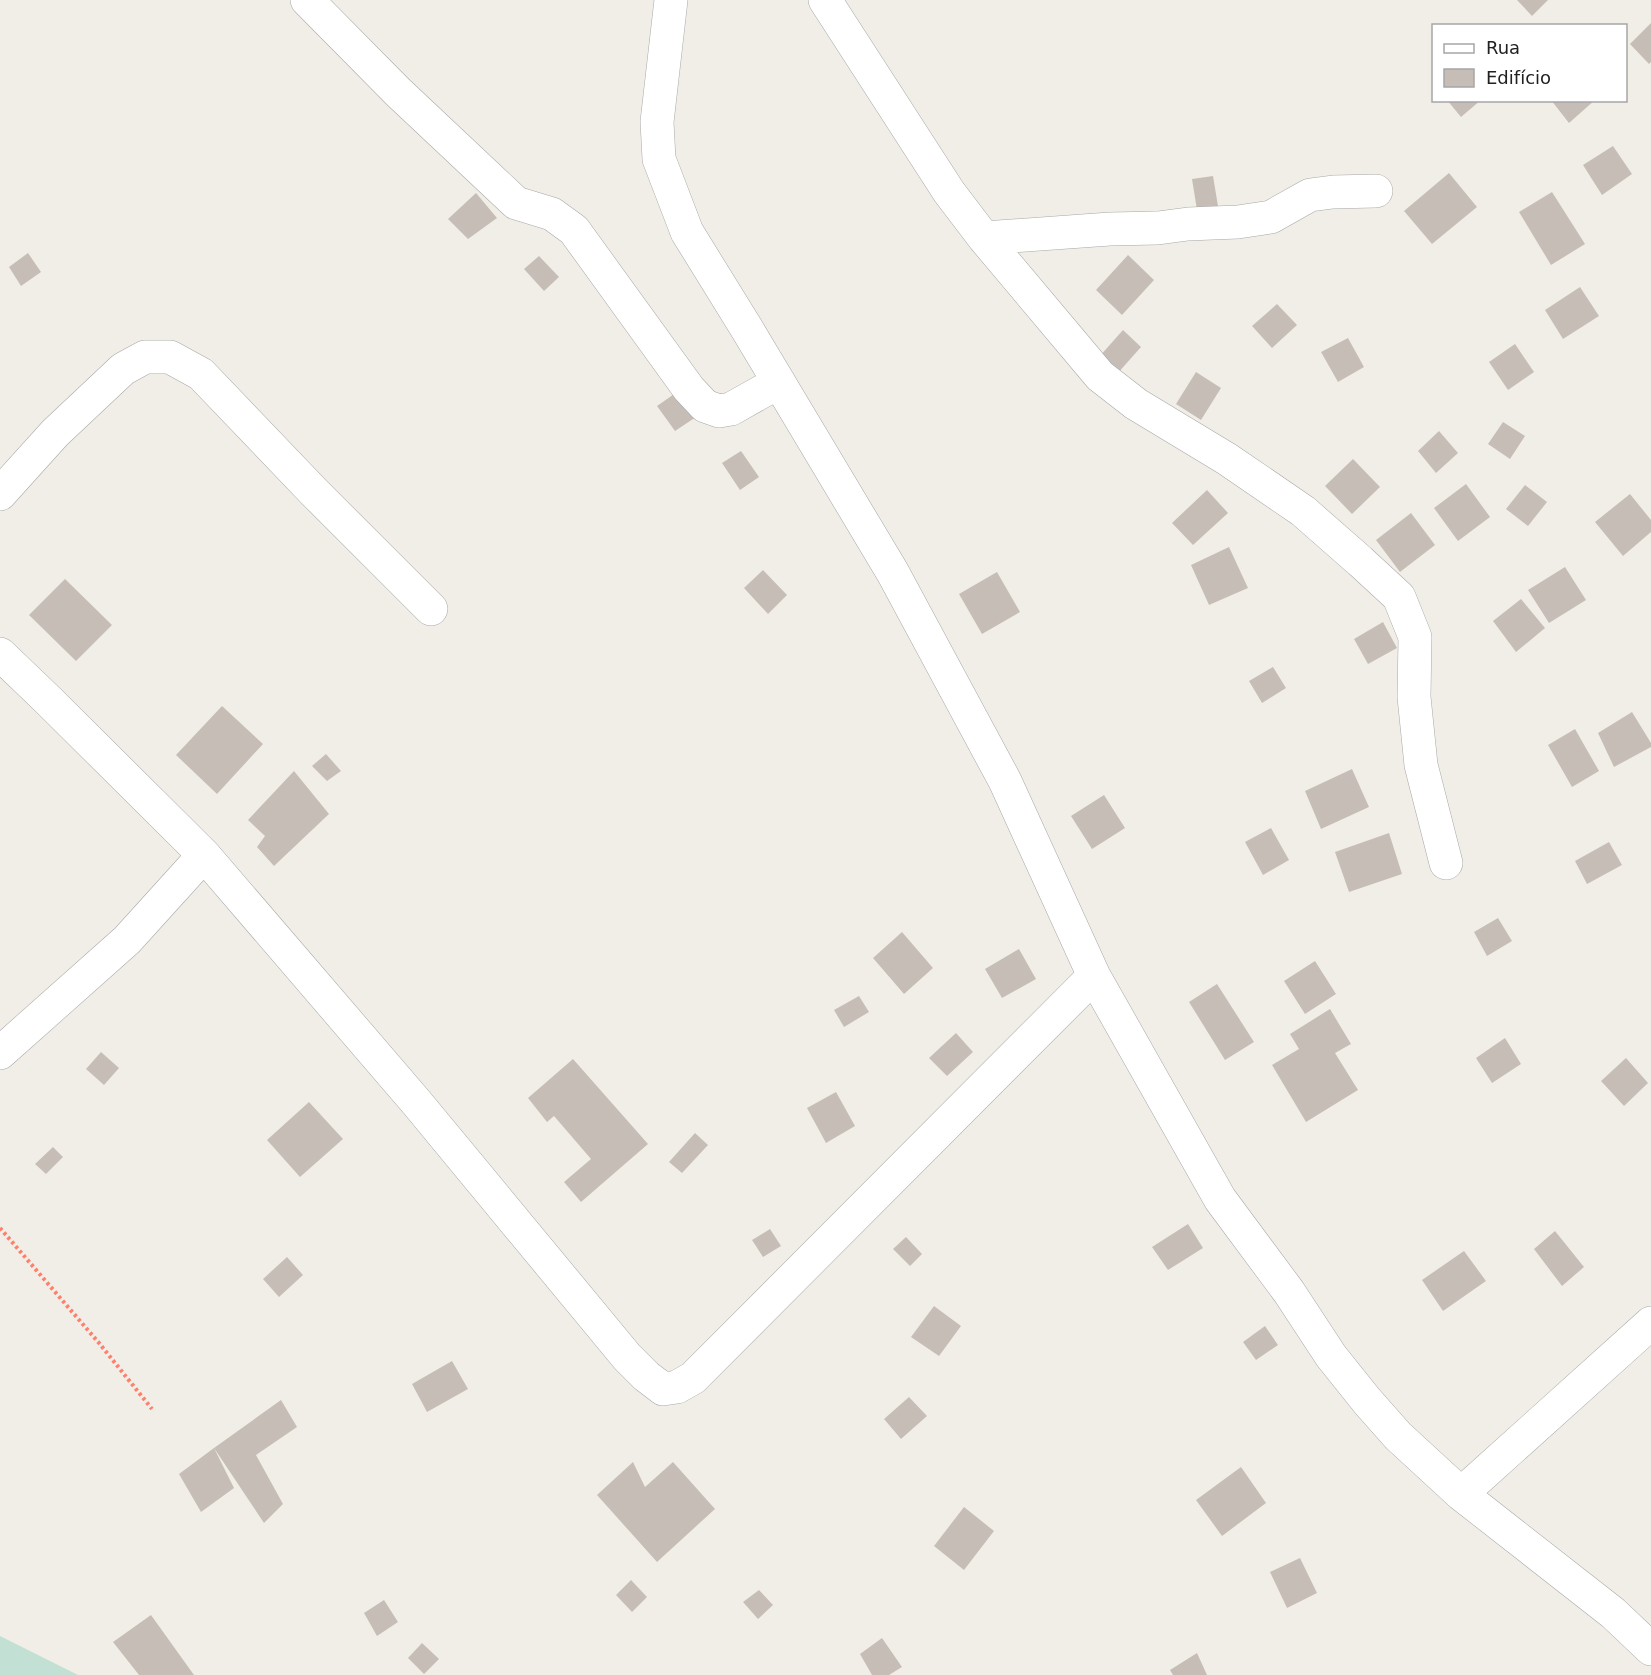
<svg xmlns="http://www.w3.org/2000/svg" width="1651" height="1675" font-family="'DejaVu Sans',sans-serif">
<rect width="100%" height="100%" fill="#f1eee7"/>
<path fill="#c3e0d4" d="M 0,1636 L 78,1675 L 0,1675 Z"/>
<path fill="#c6beb6" d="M 1517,0 L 1548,0 L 1532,16 Z
M 1651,23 L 1651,62 L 1649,64 L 1630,44 Z
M 1447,100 L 1481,100 L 1461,117 Z
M 1551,100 L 1595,100 L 1569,123 Z
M 1613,146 L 1632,174 L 1602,195 L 1583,165 Z
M 1449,173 L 1477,207 L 1432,244 L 1404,211 Z
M 1213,176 L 1218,206 L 1197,210 L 1192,179 Z
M 1552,192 L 1585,244 L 1551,265 L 1519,212 Z
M 476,193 L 497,218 L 468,239 L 448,219 Z
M 28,253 L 41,272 L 21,286 L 9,267 Z
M 1128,255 L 1154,280 L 1122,315 L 1096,290 Z
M 539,256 L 559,277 L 544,291 L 524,269 Z
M 1580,287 L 1599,316 L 1563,339 L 1545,310 Z
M 1277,304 L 1297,325 L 1272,348 L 1252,326 Z
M 1123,330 L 1141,347 L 1117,374 L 1099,357 Z
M 1348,338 L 1364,367 L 1338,382 L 1321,352 Z
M 1515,344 L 1534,372 L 1508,390 L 1489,362 Z
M 1196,372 L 1221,388 L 1201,420 L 1176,404 Z
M 677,392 L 696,417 L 675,431 L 657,406 Z
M 1503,422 L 1525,436 L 1510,459 L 1488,444 Z
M 1439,431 L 1458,453 L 1436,473 L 1418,451 Z
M 741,451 L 759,477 L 740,490 L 722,463 Z
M 1353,459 L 1380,487 L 1352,514 L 1325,486 Z
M 1466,484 L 1490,517 L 1458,541 L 1434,508 Z
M 1525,485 L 1547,502 L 1528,526 L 1506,509 Z
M 1207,490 L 1228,513 L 1193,545 L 1172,523 Z
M 1630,494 L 1651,520 L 1651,532 L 1623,556 L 1595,522 Z
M 1411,513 L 1435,545 L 1400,572 L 1376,540 Z
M 1229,547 L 1248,588 L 1209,605 L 1191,565 Z
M 1565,567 L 1586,600 L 1549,623 L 1528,590 Z
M 763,570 L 787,595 L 768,614 L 744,588 Z
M 997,572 L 1020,612 L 982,634 L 959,594 Z
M 65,579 L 112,625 L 76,661 L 29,615 Z
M 1521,599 L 1545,628 L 1516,652 L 1493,621 Z
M 1383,622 L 1397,648 L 1368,664 L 1354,639 Z
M 1273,667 L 1286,688 L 1262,703 L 1249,681 Z
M 222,706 L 263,744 L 217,794 L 176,755 Z
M 1632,712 L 1651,743 L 1651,747 L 1614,767 L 1598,733 Z
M 1575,729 L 1599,771 L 1572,787 L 1548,745 Z
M 326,754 L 341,771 L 327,781 L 312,766 Z
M 1352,769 L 1369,807 L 1321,829 L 1305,791 Z
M 294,771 L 329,814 L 274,866 L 257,847 L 265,836 L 248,820 Z
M 1104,795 L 1125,828 L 1092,849 L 1071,816 Z
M 1271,828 L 1289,860 L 1263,875 L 1245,842 Z
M 1389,833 L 1402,874 L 1349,892 L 1335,852 Z
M 1609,842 L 1622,865 L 1587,884 L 1575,861 Z
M 1498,918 L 1512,941 L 1487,956 L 1474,932 Z
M 902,932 L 933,968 L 904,994 L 873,958 Z
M 1019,949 L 1036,979 L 1002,998 L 985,969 Z
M 1315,961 L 1336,994 L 1305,1014 L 1284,981 Z
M 1217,984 L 1254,1042 L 1225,1060 L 1189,1002 Z
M 859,996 L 869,1012 L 844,1027 L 834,1010 Z
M 1330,1009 L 1351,1044 L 1335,1053 L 1358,1090 L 1306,1122 L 1272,1065 L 1299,1049 L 1290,1034 Z
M 956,1033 L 973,1052 L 947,1076 L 929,1058 Z
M 1505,1038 L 1521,1064 L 1492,1083 L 1476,1058 Z
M 101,1052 L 119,1068 L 104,1085 L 86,1069 Z
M 1626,1058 L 1648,1083 L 1624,1106 L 1601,1081 Z
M 573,1059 L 648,1144 L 581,1202 L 564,1182 L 591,1159 L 554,1116 L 547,1122 L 528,1098 Z
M 836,1092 L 855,1126 L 826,1143 L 807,1108 Z
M 309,1102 L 343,1139 L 300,1177 L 267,1140 Z
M 695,1133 L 708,1145 L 682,1173 L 669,1162 Z
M 53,1147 L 63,1157 L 46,1174 L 35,1164 Z
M 1188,1224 L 1203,1248 L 1168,1270 L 1152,1247 Z
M 770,1229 L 781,1246 L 763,1257 L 752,1240 Z
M 1555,1231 L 1584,1267 L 1562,1286 L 1534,1249 Z
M 906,1237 L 922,1254 L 910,1266 L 893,1249 Z
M 1464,1251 L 1486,1281 L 1443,1311 L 1422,1280 Z
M 287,1257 L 303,1275 L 279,1297 L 263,1279 Z
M 934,1306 L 961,1326 L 939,1356 L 911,1337 Z
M 1265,1326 L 1278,1345 L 1256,1360 L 1243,1342 Z
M 452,1361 L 468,1389 L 427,1412 L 412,1384 Z
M 909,1397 L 927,1416 L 901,1439 L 884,1419 Z
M 281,1400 L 297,1427 L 256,1455 L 283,1504 L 264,1523 L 214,1448 L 234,1488 L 201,1512 L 179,1474 L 214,1448 Z
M 633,1462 L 645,1487 L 673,1462 L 715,1509 L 657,1562 L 597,1495 Z
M 1241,1467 L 1266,1503 L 1222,1536 L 1196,1500 Z
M 964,1507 L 994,1531 L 964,1570 L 934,1546 Z
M 1300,1558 L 1317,1593 L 1287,1608 L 1270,1572 Z
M 631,1580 L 647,1597 L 632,1612 L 616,1595 Z
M 759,1590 L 773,1605 L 758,1619 L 743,1602 Z
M 384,1600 L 398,1622 L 377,1636 L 364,1613 Z
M 151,1615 L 194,1675 L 139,1675 L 113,1642 Z
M 882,1638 L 902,1667 L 889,1675 L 872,1675 L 860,1654 Z
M 422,1643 L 439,1659 L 424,1674 L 408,1658 Z
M 1197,1653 L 1207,1675 L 1173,1675 L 1170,1670 Z"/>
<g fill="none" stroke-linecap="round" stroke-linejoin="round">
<defs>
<path id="minor" d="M 307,0 L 398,92 L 516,203 L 552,214 L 574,230 L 689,389 L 705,406 L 719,411 L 731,409 L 779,382
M 671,0 L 657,122 L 659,159 L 687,232 L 747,329 L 893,573 L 1005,781 L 1094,976 L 1220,1199 L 1289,1292 L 1331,1356 L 1367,1401 L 1398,1436 L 1461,1494 L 1613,1613 L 1651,1649
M 825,0 L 949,192 L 984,238 L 1100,376 L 1136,404 L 1227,459 L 1303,511 L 1360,561 L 1399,597 L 1415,637 L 1414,697 L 1421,765 L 1446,863
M 984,238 L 1110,229 L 1158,228 L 1188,224 L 1238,222 L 1271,217 L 1310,195 L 1333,192 L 1376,191
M 0,494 L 55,433 L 123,369 L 145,357 L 170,357 L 201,374 L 314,492 L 431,609
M 0,654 L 48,700 L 204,855 L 417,1103 L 627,1357 L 646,1376 L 663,1389 L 677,1387 L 693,1378 L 1094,976
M 0,1053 L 127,940 L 204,855
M 1461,1494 L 1651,1323"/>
</defs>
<use href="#minor" stroke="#a8a8a8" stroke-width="34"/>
<path stroke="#fe806c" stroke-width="4" stroke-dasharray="3 3" stroke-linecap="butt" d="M 0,1228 L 99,1343 L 152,1409"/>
<use href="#minor" stroke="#fff" stroke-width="33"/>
</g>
<rect x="1432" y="24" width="195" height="78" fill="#ffffff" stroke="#a6a6a6" stroke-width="1.5"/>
<rect x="1444" y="44" width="30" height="9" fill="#ffffff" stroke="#a6a6a6" stroke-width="1.5"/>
<text x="1486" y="54" font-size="18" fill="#212121">Rua</text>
<rect x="1444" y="69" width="30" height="18" fill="#c6beb6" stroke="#a6a6a6" stroke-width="1.5"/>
<text x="1486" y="84" font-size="18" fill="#212121">Edifício</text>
</svg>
